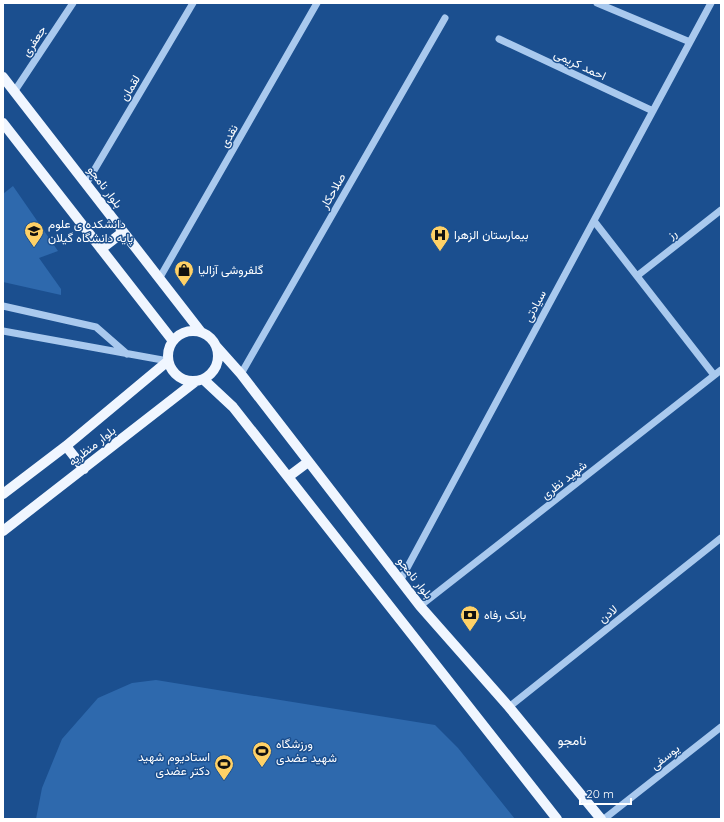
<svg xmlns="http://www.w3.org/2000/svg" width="724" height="822" font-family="Quicksand,Vazirmatn,sans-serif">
<rect width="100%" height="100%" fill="#1b4f8f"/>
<path fill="#2e69ad" d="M 13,186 L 58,251 L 39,258 L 61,289 L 61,295 L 3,282 L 3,194 Z
M 156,680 L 435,725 L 458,748 L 515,819 L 36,819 L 42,788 L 62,739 L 98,698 L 132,683 Z"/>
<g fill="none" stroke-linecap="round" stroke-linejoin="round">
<path stroke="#a9c9ee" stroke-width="7" d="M 597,3 L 690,42
M 499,39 L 653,111
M 14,92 L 73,3
M 86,184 L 193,3
M 594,221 L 714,375
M 637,276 L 721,210
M 159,279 L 317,3
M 3,306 L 96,327 L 127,354
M 3,331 L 168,361
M 241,374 L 445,18
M 400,581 L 711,3
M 420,606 L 721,370
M 509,707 L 721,538
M 604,819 L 721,727"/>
<path stroke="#f0f6ff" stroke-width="10" d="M 3,77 L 201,332
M 3,123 L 173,341
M 101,249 L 123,232
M168 356a25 25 0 1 1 50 0a25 25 0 1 1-50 0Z
M 216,346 L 241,374 L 420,606 L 509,707 L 601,819
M 203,379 L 233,407 L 557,819
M 66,446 L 84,469
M 288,477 L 308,462
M 3,494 L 66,446 L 168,361
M 3,531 L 196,381"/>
</g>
<defs>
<symbol id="university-pin" viewBox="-11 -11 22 30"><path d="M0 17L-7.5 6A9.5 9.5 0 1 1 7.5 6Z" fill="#ffd166" stroke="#1b4f8f"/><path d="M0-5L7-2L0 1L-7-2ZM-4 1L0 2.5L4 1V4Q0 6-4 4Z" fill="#111"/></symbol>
<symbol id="hospital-pin" viewBox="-11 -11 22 30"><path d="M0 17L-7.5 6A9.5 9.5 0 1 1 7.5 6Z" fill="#ffd166" stroke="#1b4f8f"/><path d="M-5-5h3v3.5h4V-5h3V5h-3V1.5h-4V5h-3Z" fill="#111"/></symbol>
<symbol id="shop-pin" viewBox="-11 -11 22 30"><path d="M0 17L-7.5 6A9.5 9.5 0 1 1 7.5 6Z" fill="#ffd166" stroke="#1b4f8f"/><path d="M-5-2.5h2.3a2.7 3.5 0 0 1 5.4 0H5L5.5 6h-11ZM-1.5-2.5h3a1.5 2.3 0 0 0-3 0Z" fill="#111"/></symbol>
<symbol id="bank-pin" viewBox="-11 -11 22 30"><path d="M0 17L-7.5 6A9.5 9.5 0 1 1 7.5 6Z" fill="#ffd166" stroke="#1b4f8f"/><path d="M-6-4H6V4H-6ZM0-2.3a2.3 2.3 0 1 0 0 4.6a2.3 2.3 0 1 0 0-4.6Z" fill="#111"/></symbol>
<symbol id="stadium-pin" viewBox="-11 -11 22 30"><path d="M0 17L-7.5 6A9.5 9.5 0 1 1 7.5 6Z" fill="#ffd166" stroke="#1b4f8f"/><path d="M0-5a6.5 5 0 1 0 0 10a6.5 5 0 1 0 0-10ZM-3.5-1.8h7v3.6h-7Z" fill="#111"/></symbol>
</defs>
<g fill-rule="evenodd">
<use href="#university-pin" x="23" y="220" width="22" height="30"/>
<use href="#hospital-pin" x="429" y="224" width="22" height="30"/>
<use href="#shop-pin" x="173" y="259" width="22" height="30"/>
<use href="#bank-pin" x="459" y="604" width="22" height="30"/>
<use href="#stadium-pin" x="251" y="740" width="22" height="30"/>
<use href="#stadium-pin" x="213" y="753" width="22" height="30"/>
</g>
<g text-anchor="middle" stroke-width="3" stroke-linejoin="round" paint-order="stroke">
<g font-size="12" fill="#fff" stroke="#1b4f8f">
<text transform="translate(34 41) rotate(-57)" y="4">جعفری</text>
<text transform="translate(580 65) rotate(25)" y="4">احمد کریمی</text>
<text transform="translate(130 88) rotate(-59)" y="4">لقمان</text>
<text transform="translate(229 136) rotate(-60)" y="4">نقدی</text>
<text transform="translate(105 187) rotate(53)" y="4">بلوار نامجو</text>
<text transform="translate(333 191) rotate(-60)" y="4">صلاحکار</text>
<text transform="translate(672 234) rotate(-38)" y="4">رز</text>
<text transform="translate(535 306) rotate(-62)" y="4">سیادتی</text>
<text transform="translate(92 446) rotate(-38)" y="4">بلوار منظریه</text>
<text transform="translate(564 480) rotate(-38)" y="4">شهید نظری</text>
<text transform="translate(415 578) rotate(52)" y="4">بلوار نامجو</text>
<text transform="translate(608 614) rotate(-39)" y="4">لادن</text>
<text transform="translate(665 757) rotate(-38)" y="4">یوسفی</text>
</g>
<g font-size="12" fill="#fff" stroke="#1b4f8f" text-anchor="start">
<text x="48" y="228">دانشکده ی علوم<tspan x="48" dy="14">پایه دانشگاه گیلان</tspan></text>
<text x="454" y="239">بیمارستان الزهرا</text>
<text x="198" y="274">گلفروشی آزالیا</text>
<text x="484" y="619">بانک رفاه</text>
<text x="276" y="748">ورزشگاه<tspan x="276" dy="14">شهید عضدی</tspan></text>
<text x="210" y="761" text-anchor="end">استادیوم شهید<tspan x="210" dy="14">دکتر عضدی</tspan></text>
</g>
<g font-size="13" fill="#fff" stroke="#1b4f8f">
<text x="572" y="745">نامجو</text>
</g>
</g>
<rect width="724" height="822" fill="none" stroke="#ffffff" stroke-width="8"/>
<path d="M580 798v6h51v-6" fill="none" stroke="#ffffff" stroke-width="2"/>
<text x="586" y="798" font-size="12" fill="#ffffff" stroke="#1b4f8f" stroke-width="3" paint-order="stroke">20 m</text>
</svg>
